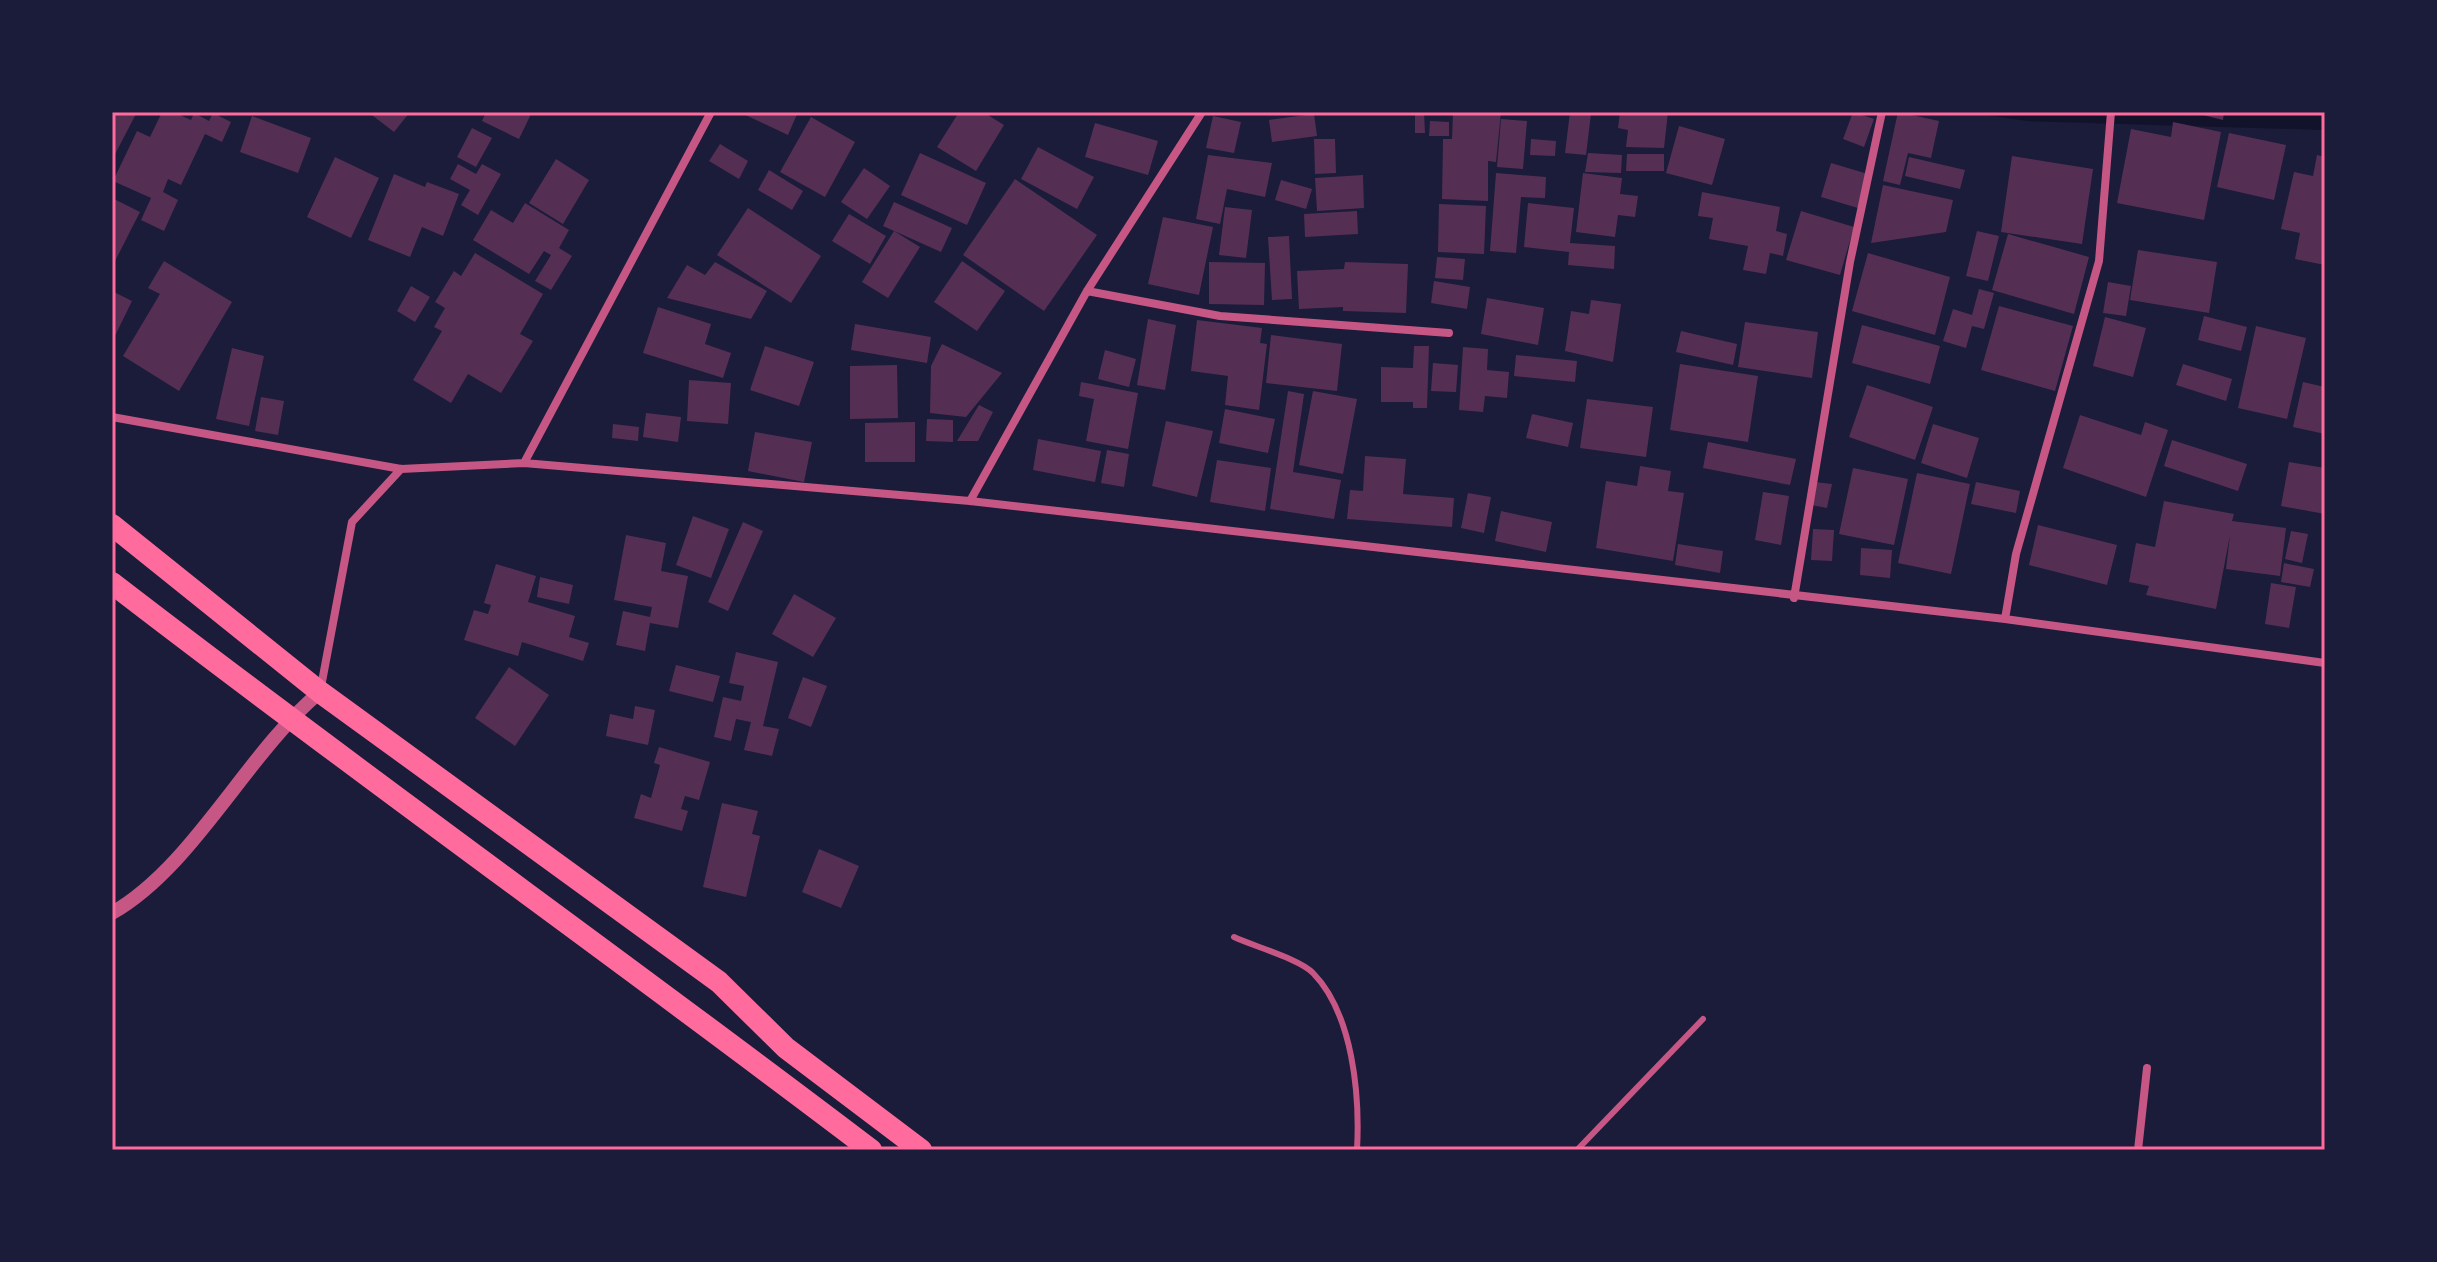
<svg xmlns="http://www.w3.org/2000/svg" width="2437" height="1262" font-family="Mulish,sans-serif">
<rect width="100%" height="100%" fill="#1b1b3a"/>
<path fill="#12122b" d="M 1967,112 L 2325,112 L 2325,130 L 2027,121 Z"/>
<path fill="#542f53" d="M 112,112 L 137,112 L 112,160 Z
M 162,112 L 173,112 L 191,120 L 194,113 L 209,121 L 213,113 L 231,122 L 222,142 L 205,134 L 181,185 L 168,179 L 163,192 L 178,200 L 164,231 L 141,220 L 151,198 L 113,181 L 137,131 L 150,137 Z
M 368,112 L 410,112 L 394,132 Z
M 486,112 L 532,112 L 519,139 L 482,121 Z
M 739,112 L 798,112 L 788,135 Z
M 959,112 L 983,112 L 1004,125 L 976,171 L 937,147 Z
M 1415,112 L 1424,112 L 1425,133 L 1415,133 Z
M 1453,112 L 1501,112 L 1496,162 L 1488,161 L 1488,201 L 1442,199 L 1443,139 L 1452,139 Z
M 1570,112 L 1591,114 L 1586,155 L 1565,153 Z
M 1620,112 L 1668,112 L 1664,148 L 1626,147 L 1628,130 L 1618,128 Z
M 1853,112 L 1874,119 L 1864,147 L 1843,139 Z
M 1898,112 L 1939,121 L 1931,158 L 1908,153 L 1900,185 L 1883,181 Z
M 2191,112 L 2224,112 L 2223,120 Z
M 1314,114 L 1317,136 L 1272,142 L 1269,120 Z
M 252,116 L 311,138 L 298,173 L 240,152 Z
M 1213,116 L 1241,122 L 1234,153 L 1206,148 Z
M 811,117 L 855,142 L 825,197 L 780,172 Z
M 1501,119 L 1527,121 L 1523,169 L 1497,167 Z
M 1430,121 L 1449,122 L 1449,136 L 1429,136 Z
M 2173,122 L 2221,132 L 2204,220 L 2117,203 L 2131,129 L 2171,137 Z
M 1095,123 L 1158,141 L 1148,175 L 1085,157 Z
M 1679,126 L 1725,139 L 1712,185 L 1666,173 Z
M 472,128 L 492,138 L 476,167 L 457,157 Z
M 2229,133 L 2286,145 L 2274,200 L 2217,187 Z
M 1314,139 L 1335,139 L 1336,173 L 1315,174 Z
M 1531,139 L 1556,141 L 1555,156 L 1530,155 Z
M 720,144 L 748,161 L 739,179 L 709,161 Z
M 1038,147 L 1094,177 L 1077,209 L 1021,179 Z
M 920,153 L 986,183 L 967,225 L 901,195 Z
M 1588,153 L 1622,155 L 1621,173 L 1585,172 Z
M 1627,154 L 1664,154 L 1664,171 L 1626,171 Z
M 1208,155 L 1272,163 L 1265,197 L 1227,189 L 1220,224 L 1196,219 Z
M 2317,155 L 2325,157 L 2325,265 L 2295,259 L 2300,233 L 2281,229 L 2294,172 L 2313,176 Z
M 2012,156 L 2093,169 L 2082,244 L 2001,232 Z
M 335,157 L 379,178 L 351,238 L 307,217 Z
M 1909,157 L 1965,170 L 1960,189 L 1905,176 Z
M 556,159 L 589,180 L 563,224 L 529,203 Z
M 1831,163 L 1868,174 L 1858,208 L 1821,197 Z
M 458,164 L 476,174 L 482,164 L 501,174 L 478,215 L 461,205 L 470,190 L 450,179 Z
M 864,168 L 890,186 L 867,219 L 841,202 Z
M 769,170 L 803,191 L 792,210 L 758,190 Z
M 1496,173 L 1546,177 L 1545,198 L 1521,197 L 1516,253 L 1490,251 Z
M 1583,173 L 1622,178 L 1620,194 L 1638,196 L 1635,217 L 1618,215 L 1615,237 L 1576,232 Z
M 394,174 L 425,187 L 427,182 L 459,194 L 443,236 L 422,227 L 410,257 L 368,240 Z
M 1363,175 L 1364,208 L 1317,211 L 1315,178 Z
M 1015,179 L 1097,235 L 1044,311 L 963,255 Z
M 1281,180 L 1312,189 L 1306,209 L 1275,200 Z
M 1883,185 L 1953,200 L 1946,232 L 1871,243 Z
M 1702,192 L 1780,207 L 1776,231 L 1787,234 L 1783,256 L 1770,253 L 1766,274 L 1743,270 L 1748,246 L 1709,239 L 1713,218 L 1698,216 Z
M 112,198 L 140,212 L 112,267 Z
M 894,202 L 952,228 L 941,252 L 883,226 Z
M 525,203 L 569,230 L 559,248 L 572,256 L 551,290 L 535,281 L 551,255 L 544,251 L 529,274 L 473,240 L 491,210 L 513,223 Z
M 1528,203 L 1574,208 L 1570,243 L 1615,246 L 1614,269 L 1568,265 L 1569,252 L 1524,247 Z
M 1439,204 L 1486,206 L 1484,254 L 1438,252 Z
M 1225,207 L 1252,210 L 1246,258 L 1219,255 Z
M 748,208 L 821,256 L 791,303 L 717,255 Z
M 1357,211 L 1358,234 L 1305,237 L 1304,214 Z
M 1801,211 L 1854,227 L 1840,275 L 1786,260 Z
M 849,214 L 886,236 L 870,264 L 832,241 Z
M 1163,217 L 1213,227 L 1199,295 L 1148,284 Z
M 894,231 L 920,247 L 888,298 L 862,282 Z
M 1977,231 L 1999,236 L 1988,281 L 1966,276 Z
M 2008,234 L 2089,257 L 2074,314 L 1992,290 Z
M 1289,236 L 1292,299 L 1272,300 L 1268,237 Z
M 2138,250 L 2217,262 L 2209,313 L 2130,300 Z
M 475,253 L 543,294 L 520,334 L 533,341 L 501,393 L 468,374 L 451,403 L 413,380 L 442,331 L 434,327 L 445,308 L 435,302 L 454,271 L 461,276 Z
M 1868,253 L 1950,277 L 1935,335 L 1852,311 Z
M 1437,257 L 1465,259 L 1463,280 L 1435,278 Z
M 164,261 L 232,302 L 179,391 L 123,356 L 160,294 L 148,288 Z
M 962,261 L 1005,291 L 977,331 L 934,302 Z
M 715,262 L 767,291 L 751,319 L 667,298 L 687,265 L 705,275 Z
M 1209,262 L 1265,263 L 1264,305 L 1209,304 Z
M 1345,262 L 1408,264 L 1406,313 L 1343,311 L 1343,307 L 1299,309 L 1297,271 L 1344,269 Z
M 1434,281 L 1470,287 L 1467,309 L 1431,303 Z
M 2108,282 L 2131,286 L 2126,316 L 2103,313 Z
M 411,286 L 430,297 L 415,322 L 397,311 Z
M 1979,289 L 1994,293 L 1984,329 L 1972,326 L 1966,348 L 1943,341 L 1953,309 L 1972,315 Z
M 112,291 L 132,301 L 112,342 Z
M 1487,298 L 1544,308 L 1538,345 L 1481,334 Z
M 1591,300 L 1621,304 L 1613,362 L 1565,351 L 1571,311 L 1589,314 Z
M 1999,306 L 2073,326 L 2055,391 L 1981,370 Z
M 658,307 L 711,324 L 705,344 L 731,353 L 723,378 L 643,353 Z
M 2204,316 L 2247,327 L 2241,351 L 2198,340 Z
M 2105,317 L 2146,328 L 2133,377 L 2093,366 Z
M 1148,319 L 1176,325 L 1165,390 L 1137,385 Z
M 1197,320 L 1262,328 L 1260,343 L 1267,344 L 1259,410 L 1225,405 L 1228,376 L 1191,371 Z
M 1745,322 L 1818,332 L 1812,378 L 1738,367 Z
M 855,324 L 931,337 L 927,363 L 851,350 Z
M 1862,325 L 1940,346 L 1930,384 L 1852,363 Z
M 2256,326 L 2306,338 L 2287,419 L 2238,408 Z
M 1681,331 L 1737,344 L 1733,365 L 1676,352 Z
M 1271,335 L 1342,344 L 1337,391 L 1266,383 Z
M 942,344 L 1002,373 L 966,417 L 930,413 L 931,366 Z
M 765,346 L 814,362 L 799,406 L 750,390 Z
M 1414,346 L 1429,346 L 1427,408 L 1413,408 L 1413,402 L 1381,402 L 1381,367 L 1413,368 Z
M 1463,347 L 1488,349 L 1487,370 L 1509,372 L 1507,398 L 1485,396 L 1483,412 L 1459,410 Z
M 232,348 L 264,356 L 249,426 L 216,419 Z
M 1105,350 L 1136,359 L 1129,387 L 1098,379 Z
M 1516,355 L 1577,361 L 1575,382 L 1514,376 Z
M 1433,363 L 1458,365 L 1456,392 L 1431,391 Z
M 1680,364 L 1758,376 L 1748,442 L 1670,430 Z
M 2183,364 L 2232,379 L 2226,401 L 2176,385 Z
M 897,365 L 898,418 L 850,419 L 850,366 Z
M 689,380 L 731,383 L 728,424 L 687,421 Z
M 1081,382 L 1138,393 L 1128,449 L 1086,441 L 1094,399 L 1079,396 Z
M 2303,382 L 2325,387 L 2325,434 L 2293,427 Z
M 1867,385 L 1933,407 L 1915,460 L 1849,437 Z
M 1288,391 L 1304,394 L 1293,472 L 1341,480 L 1334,519 L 1270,509 Z
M 1313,391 L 1357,399 L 1343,474 L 1299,465 Z
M 261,397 L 284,401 L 278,435 L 255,431 Z
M 1587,399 L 1653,407 L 1646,457 L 1580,448 Z
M 979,405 L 993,412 L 978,441 L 957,441 Z
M 1225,409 L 1275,419 L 1268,453 L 1219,443 Z
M 646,413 L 681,417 L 678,442 L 643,437 Z
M 1532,414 L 1573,423 L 1568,447 L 1526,438 Z
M 2080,415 L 2141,435 L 2145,422 L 2168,430 L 2146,497 L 2063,468 Z
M 927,419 L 953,420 L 953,442 L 926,441 Z
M 1166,421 L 1213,431 L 1197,497 L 1152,486 Z
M 915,422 L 915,462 L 865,462 L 865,423 Z
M 613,424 L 639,427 L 638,441 L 612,438 Z
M 1933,424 L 1979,438 L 1967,478 L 1921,463 Z
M 755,432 L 812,442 L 804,482 L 748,471 Z
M 1038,439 L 1101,451 L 1095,482 L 1033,470 Z
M 2172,440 L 2247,464 L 2238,491 L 2164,466 Z
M 1708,442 L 1796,459 L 1790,485 L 1703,468 Z
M 1107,450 L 1129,454 L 1124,487 L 1101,483 Z
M 1365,456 L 1406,459 L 1403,494 L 1454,498 L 1452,527 L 1347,519 L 1350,490 L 1363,491 Z
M 1217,460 L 1271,468 L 1265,511 L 1210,502 Z
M 2289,462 L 2325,468 L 2325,514 L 2281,506 Z
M 1640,466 L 1671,471 L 1668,491 L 1684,493 L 1673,561 L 1596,548 L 1606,481 L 1637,486 Z
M 1853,468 L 1908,479 L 1894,545 L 1839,534 Z
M 1917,473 L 1970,484 L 1951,574 L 1898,563 Z
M 1815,482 L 1832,484 L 1827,508 L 1811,505 Z
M 1976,482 L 2020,491 L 2016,513 L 1971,504 Z
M 1763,492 L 1789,496 L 1781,545 L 1755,540 Z
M 1468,493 L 1491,497 L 1484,533 L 1461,528 Z
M 2164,501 L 2234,514 L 2232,521 L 2286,528 L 2280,576 L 2226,569 L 2230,535 L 2216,609 L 2146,595 L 2149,586 L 2129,582 L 2136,543 L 2155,547 Z
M 1501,511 L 1552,522 L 1546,552 L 1495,541 Z
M 693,516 L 729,529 L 711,578 L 676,565 Z
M 743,522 L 763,531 L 728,611 L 708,602 Z
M 2038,525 L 2117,545 L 2107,585 L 2029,565 Z
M 1813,529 L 1834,530 L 1832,561 L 1811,560 Z
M 2291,531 L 2308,534 L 2302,563 L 2285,559 Z
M 626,535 L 666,543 L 661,571 L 688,576 L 678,628 L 650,623 L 645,651 L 616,645 L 623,611 L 650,617 L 652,607 L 614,600 Z
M 1678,544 L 1723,551 L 1720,573 L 1675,565 Z
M 1861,548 L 1892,550 L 1890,578 L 1860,575 Z
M 2284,563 L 2314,569 L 2310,587 L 2281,582 Z
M 496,564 L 536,576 L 528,602 L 575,616 L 569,637 L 589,643 L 583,661 L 522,642 L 518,656 L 464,640 L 474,610 L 488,614 L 491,605 L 484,603 Z
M 540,577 L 573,585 L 569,604 L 537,597 Z
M 2271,583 L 2296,587 L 2289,628 L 2265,624 Z
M 794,594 L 836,618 L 813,657 L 772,634 Z
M 736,652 L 778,662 L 763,726 L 779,729 L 772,756 L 744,750 L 751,722 L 736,719 L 731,741 L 714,737 L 723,697 L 741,701 L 744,686 L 729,683 Z
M 676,665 L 720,676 L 713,702 L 669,691 Z
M 509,667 L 549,695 L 515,746 L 475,718 Z
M 803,677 L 827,686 L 811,727 L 788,718 Z
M 635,706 L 655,710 L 648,745 L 606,736 L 610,714 L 633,719 Z
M 659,747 L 710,762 L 699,800 L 685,796 L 681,809 L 688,811 L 682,831 L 634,818 L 641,794 L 651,798 L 660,765 L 654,763 Z
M 722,803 L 758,811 L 752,834 L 760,836 L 746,897 L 703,887 Z
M 819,849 L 859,866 L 841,908 L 802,892 Z"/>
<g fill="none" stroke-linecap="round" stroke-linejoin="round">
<path stroke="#c65784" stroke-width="6" d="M 1234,937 C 1253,946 1300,959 1313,973 C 1353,1014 1360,1095 1357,1150
M 1577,1150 L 1703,1019"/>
<path stroke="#c65784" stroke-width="8" d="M 1087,291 L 1220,316 L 1449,333
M 112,417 L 401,469 L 524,463 L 970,501 L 2005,619 L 2325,663
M 524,463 L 711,112
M 970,501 L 1087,291 L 1202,112
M 1794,598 L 1850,262 L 1882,112
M 2005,619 L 2016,554 L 2099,261 L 2111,112
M 321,687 L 352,522 L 401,469
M 2138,1150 L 2147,1068"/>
<path stroke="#c65784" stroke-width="14" d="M 112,913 C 194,866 246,754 320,692"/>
<path stroke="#ff6b9d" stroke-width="22" d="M 112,525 L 320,692 L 719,982 L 786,1048 L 921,1150
M 112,583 C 362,776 620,959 871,1150"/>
</g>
<rect width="2437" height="1262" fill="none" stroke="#1b1b3a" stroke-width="228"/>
<rect x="114" y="114" width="2209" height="1034" fill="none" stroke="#ff6b9d" stroke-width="3"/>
</svg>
